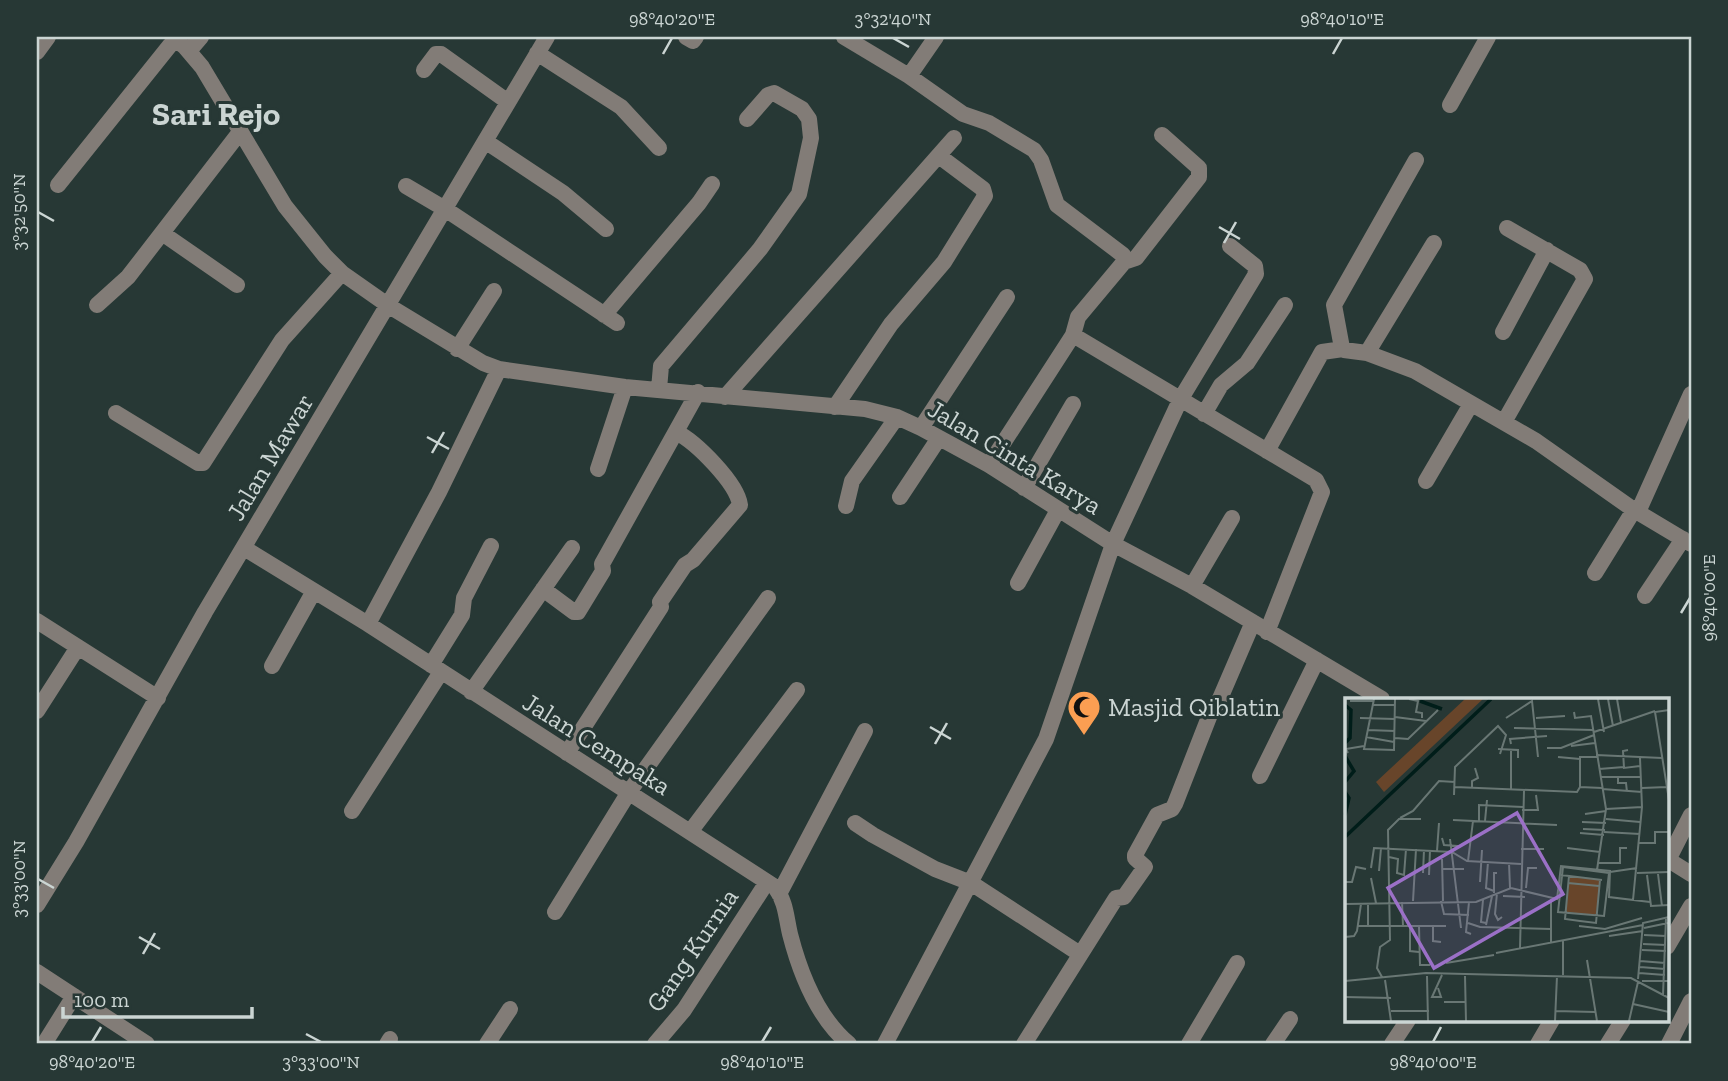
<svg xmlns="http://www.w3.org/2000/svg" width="1728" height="1081" font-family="'Zilla Slab',serif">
<rect width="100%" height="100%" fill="#273835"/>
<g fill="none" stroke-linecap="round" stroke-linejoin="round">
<path stroke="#827c77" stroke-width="16" d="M 172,37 L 185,47 L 202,67 L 285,206 L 325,256 L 342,273 L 389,306 L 483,363 L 499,369 L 625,387 L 865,409 L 897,417 L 921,428 L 989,465 L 1113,544 L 1192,586 L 1382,699
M 686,37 L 693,41 L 696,37
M 844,37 L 909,76 L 963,114 L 989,123 L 1034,150 L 1041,160 L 1057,205 L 1123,255 L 1124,262
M 189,51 L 201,37
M 37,52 L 48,37
M 537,53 L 621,107 L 659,148
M 424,70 L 436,54 L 441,54 L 508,102
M 909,76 L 936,37
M 1450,105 L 1488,37
M 485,141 L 563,193 L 606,229
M 1416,160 L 1334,305 L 1342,348 L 1344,350 L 1367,353 L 1415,371 L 1536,441 L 1634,510 L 1691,544
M 58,185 L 175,39
M 406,186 L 445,209 L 617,323
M 162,233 L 237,285
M 97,305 L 128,277 L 240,132
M 604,315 L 699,203 L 712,184
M 1503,332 L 1547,250
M 1073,335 L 1316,480 L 1322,492 L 1267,632
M 457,349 L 494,291
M 1367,353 L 1434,243
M 659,389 L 661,366 L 760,249 L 799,194 L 811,138 L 809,119 L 802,109 L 774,93 L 768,95 L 747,119
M 725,397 L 954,138
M 835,407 L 891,324 L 944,262 L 985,196 L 983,189 L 939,156
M 116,413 L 198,463 L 203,463 L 282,340 L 342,273
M 1204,414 L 1221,385 L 1247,363 L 1285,305
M 1504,422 L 1585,279 L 1580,270 L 1507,228
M 921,428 L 1007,297
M 1267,451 L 1322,352 L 1343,349
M 989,465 L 1073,335 L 1078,317 L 1124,262 L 1136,258 L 1199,177 L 1199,168 L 1162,135
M 598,469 L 625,387
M 1426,481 L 1471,404
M 1024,488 L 1073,404
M 900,497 L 939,438
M 846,506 L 852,481 L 897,417
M 1638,512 L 1691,394
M 244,548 L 368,624 L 775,887 C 786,902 786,917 790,934 C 800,973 818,1018 849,1044
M 1595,573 L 1634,510
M 1018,583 L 1058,510
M 1192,586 L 1232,518
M 543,589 L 574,612 L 578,612 L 603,571 L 602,564 L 698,392
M 1645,596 L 1683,539
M 37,621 L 158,698
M 368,624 L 439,492 L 499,369
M 431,665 L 462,615 L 464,598 L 491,546
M 272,666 L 314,591
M 471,692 L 572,548
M 37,711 L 78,647
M 567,753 L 661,607 L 660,602 L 685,565 L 693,560 L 740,505 C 737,483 696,442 676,432
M 1260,776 L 1317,660
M 352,811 L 441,672
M 855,823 L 873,835 L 935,869 L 971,883 L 1080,954
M 690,832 L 797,690
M 1667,859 L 1691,874
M 1668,860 L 1691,815
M 779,894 L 865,731
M 37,905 L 76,842 L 205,612 L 547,37
M 555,912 L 629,792 L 768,598
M 1667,947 L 1691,906
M 37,972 L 147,1044
M 44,1044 L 74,996
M 387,1044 L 390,1039
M 487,1044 L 510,1009
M 655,1044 L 684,1010 L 767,882
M 885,1044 L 1046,739 L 1113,544 L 1180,400 L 1256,274 L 1255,266 L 1230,246
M 1024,1044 L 1116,898 L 1124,897 L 1145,867 L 1135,858 L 1135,855 L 1157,815 L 1172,809 L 1175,804 L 1211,712 L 1219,701 L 1253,622
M 1189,1044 L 1237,963
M 1273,1044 L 1290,1019
M 1392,1044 L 1408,1020
M 1538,1044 L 1552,1020
M 1608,1044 L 1623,1020
M 1669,1044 L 1691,1001"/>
</g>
<path fill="none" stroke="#cbd5d3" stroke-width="2.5" d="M 893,38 L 909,47M 663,54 L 672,38M 1333,54 L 1342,38M 38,212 L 54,221M 1219,227 L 1240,239M 1224,243 L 1236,222M 427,437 L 449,449M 432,453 L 444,432M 1681,613 L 1690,598M 930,727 L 951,739M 935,744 L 947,723M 38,879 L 54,888M 139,937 L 160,949M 143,954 L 155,933M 306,1034 L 321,1042M 92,1042 L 101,1027M 762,1042 L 771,1027M 1433,1042 L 1441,1027"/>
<defs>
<symbol id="mosque-pin" viewBox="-11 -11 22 30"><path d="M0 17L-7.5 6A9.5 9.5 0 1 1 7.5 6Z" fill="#fb9e52" stroke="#273835"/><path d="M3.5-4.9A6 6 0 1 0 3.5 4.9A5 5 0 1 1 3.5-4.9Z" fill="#111"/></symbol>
</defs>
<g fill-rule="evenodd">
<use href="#mosque-pin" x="1065" y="688" width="38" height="52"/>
</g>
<g text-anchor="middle" stroke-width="6" stroke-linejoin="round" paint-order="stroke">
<g font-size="26" fill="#cbd5d3" stroke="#273835">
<text transform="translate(270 457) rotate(-59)" y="9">Jalan Mawar</text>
<text transform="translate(1015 457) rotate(31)" y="9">Jalan Cinta Karya</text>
<text transform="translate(597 744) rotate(32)" y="9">Jalan Cempaka</text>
<text transform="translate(692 950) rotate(-56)" y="9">Gang Kurnia</text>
</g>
<g font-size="26" fill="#cbd5d3" stroke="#273835" text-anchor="start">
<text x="1108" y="716">Masjid Qiblatin</text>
</g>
<g font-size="33" font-weight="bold" fill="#cbd5d3" stroke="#273835">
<text x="216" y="125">Sari Rejo</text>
</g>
</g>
<g transform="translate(1345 698)">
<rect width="324" height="324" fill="#273835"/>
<path d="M 120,1 L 138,1 L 39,94 L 31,84 ZM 225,179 L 255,182 L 251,217 L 221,214 Z" fill="#68452a"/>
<path fill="none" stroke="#001d19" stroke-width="3.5" d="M 75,3 L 97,11M 0,7 L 6,12 L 5,40 L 0,45M 0,58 L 9,73 L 0,84M 0,94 L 4,100 L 0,117M 0,139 L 146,1"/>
<path fill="none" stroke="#697774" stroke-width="2" d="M 29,1 L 19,51 L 49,52 L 50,1M 64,1 L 73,3 L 71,14 L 77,15 L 77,20M 253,1 L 259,34M 263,1 L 268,28M 272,1 L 276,24M 5,3 L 28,3M 28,7 L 50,7M 324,12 L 310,14 L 324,102M 229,14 L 230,20 L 246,18 L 261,111 L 252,172M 50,19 L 81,23M 15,20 L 50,21M 161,20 L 187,3 L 193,59M 191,20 L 220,18M 169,30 L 248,32M 22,32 L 50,33M 249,34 L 310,13M 21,39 L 49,44M 50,40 L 63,41 L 93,12M 166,46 L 165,41 L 202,38M 226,48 L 250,45M 202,50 L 216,50 L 249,37M 153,51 L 173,52 L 173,60M 283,52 L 278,53 L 279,70 L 295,68M 3,55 L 1,51 L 19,48M 251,57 L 317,60M 213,59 L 235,61M 254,71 L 279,69M 255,79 L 296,79M 273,79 L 273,85 L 281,85 L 282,94M 110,89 L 232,94 L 235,89 L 257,90M 235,89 L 235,59 L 252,59M 127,90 L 127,83 L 133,80 L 130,70M 297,90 L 322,89M 257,91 L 297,94M 166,92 L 166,53M 109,97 L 110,69 L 153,28 L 161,37 L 155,56M 261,111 L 297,109M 177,112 L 193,112 L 191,97M 240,116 L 261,113M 55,120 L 68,113 L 94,83 L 110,84M 261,121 L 295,124M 108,122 L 212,127M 134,123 L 134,107 L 178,109M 140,123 L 142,102M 237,124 L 261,125M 238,131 L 260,132M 259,134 L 295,136M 235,135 L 259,137M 97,140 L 99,147 L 113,148M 105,141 L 116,230M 294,145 L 310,145 L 310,134 L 324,134M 222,150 L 255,154M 176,151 L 199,151M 92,153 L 94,125M 44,159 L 53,161 L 52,175 L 59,177 L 61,151M 97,161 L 98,203M 123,163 L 128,123M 143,164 L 141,190 L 149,193M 164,165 L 165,190M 253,165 L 275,165 L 275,150 L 282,150M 218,169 L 264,175 L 259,218 L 213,214 ZM 26,170 L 29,150 L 107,154 L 122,163 L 176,166M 97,171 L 119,171M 34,173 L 36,150M 265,174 L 292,170M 78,175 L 79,152M 292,175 L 324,174M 313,176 L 317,208M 84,177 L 85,152M 216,177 L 257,182M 302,177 L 306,208 L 324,207M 224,178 L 220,221 L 235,223 L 251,225 L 255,182M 26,180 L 31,205M 0,184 L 7,184 L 11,169 L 21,171M 135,184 L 137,152M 223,185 L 254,188M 181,190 L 183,170 L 192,170M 149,195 L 149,175 L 152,175M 152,195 L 150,216 L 153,222 L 157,219M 158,198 L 180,199M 206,201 L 206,245M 138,202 L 136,224 L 141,225M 288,202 L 297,109 L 295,60M 68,203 L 71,151M 96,203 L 99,216 L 124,217M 57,204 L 58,228M 124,204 L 121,234 L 126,236M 0,206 L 131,204 L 166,190 L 212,201 L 216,168 L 265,173 L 264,199 L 305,204M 123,225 L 135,229 L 206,231M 141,227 L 147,198M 13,228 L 101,228M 23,228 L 23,206M 65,228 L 65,253 L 74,254M 74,228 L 75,267 L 85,267M 234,228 L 260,231 L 297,220M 88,229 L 88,243 L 96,244M 299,230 L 323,225M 299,237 L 321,238M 264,238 L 298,233M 0,239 L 9,238 L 12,233 L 16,206M 218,243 L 218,277M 298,246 L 321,247M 175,250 L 179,93M 297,252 L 321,253M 151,255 L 298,227M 242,262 L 252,323M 295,263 L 320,265M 101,265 L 149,257M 295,269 L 320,271M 294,275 L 320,277M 82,278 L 83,323M 120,278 L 121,323M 37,279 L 32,270 L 35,249 L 45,242 L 43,132 L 54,121 L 76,121M 293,281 L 298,225 L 324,219M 40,282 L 46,323M 0,283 L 81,275 L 286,280 L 324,300M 297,283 L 324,283M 93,290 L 96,299 L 87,299 L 97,277M 318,297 L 321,220M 0,299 L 46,300M 99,304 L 121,304M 288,306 L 324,314M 46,313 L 84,313M 210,313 L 250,314M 210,323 L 212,278M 284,323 L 293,284"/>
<path fill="#9b70c7" fill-opacity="0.15" stroke="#9b70c7" stroke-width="3.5" d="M 172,115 L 218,196 L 89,270 L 43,190 Z"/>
<rect width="324" height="324" fill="none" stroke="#cbd5d3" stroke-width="3.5"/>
</g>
<rect width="1728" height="1081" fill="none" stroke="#273835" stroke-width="77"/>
<path d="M63 1007v10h189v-10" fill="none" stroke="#cbd5d3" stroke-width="3.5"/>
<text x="74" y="1007" font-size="21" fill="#cbd5d3" stroke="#273835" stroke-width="5" paint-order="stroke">100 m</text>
<rect x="38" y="38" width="1652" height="1004" fill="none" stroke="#cbd5d3" stroke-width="2.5"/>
<g font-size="18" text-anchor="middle" fill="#cbd5d3">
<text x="672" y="25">98°40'20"E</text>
<text x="893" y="25">3°32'40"N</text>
<text x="1342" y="25">98°40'10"E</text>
<text transform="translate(19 212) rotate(-90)" y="6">3°32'50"N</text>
<text transform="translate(1709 598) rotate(-90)" y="6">98°40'00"E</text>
<text transform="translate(19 879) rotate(-90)" y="6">3°33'00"N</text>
<text x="92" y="1068">98°40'20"E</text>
<text x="321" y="1068">3°33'00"N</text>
<text x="762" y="1068">98°40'10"E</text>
<text x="1433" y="1068">98°40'00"E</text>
</g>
</svg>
